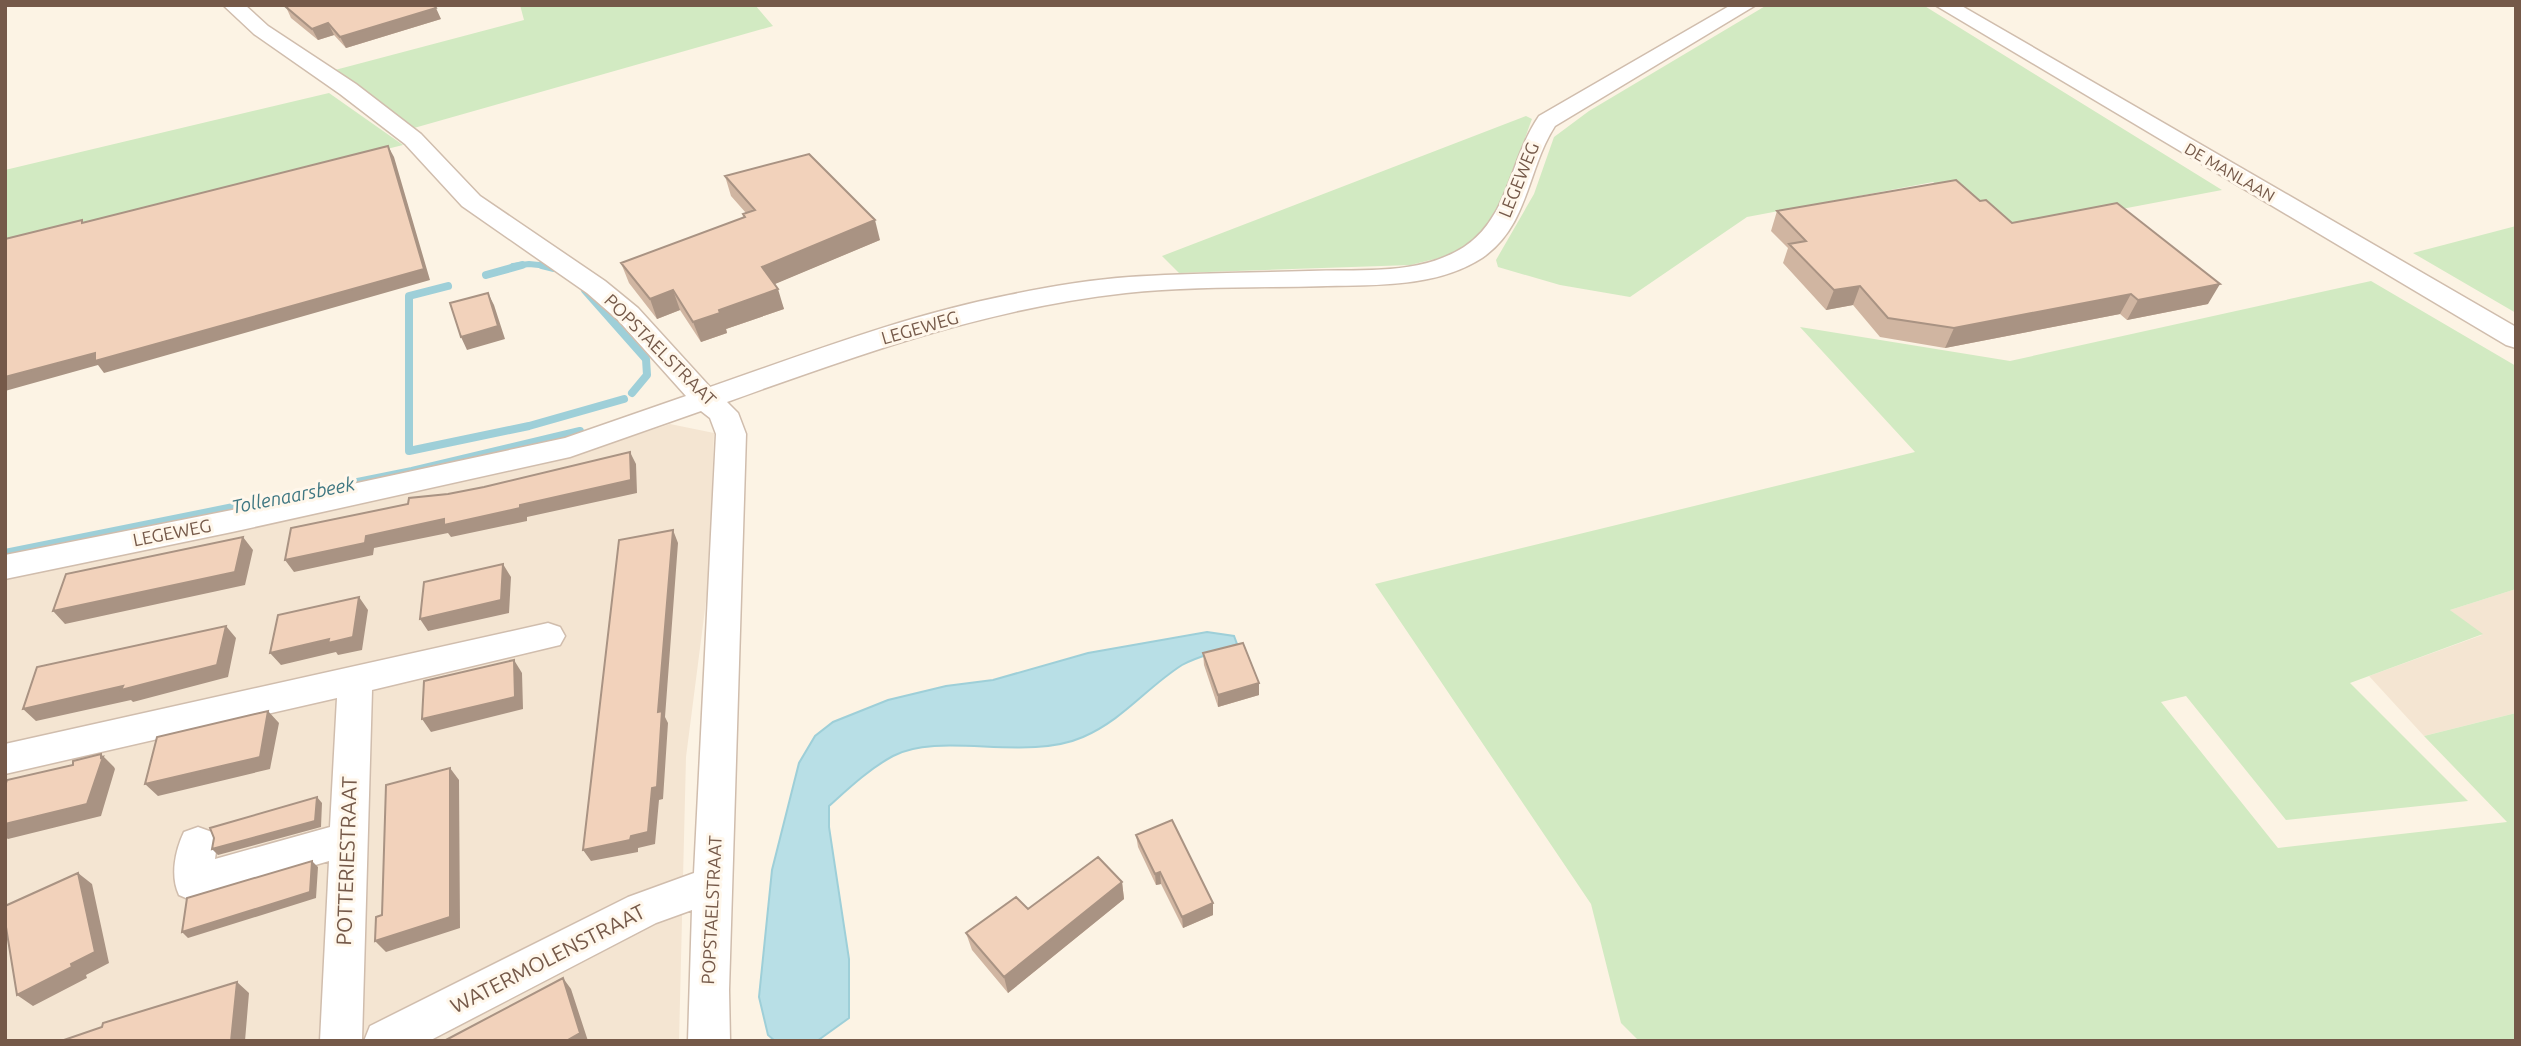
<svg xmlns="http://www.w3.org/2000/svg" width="2521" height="1046" font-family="Ubuntu,sans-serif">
<rect width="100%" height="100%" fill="#fcf3e4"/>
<path fill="#f4e5d2" d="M 670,424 L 714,433 L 709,578 L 686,757 L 679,1041 L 5,1041 L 5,576 L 584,452 Z
M 2516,589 L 2516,713 L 2424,736 L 2369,676 L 2482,635 L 2450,610 Z"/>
<path fill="#d2eac2" d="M 520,5 L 755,5 L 773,26 L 414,128 L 335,70 L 524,20 Z
M 1767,5 L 1923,5 L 2222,190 L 2001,232 L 1933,182 L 1747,217 L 1630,297 L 1560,285 L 1498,267 L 1496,260 L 1534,194 L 1554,137 L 1589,111 Z
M 329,93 L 403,145 L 5,244 L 5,170 Z
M 1526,116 L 1532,119 C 1518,155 1505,213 1478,239 C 1462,255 1432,259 1411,265 L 1179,273 L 1162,256 Z
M 2516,226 L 2516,313 L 2413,253 Z
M 2371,281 L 2516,366 L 2516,589 L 2450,610 L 2483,634 L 2350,683 L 2468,801 L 2286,820 L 2186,696 L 2161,702 L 2278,848 L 2507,822 L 2424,736 L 2516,713 L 2516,1041 L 1639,1041 L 1621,1023 L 1591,904 L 1375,584 L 1915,452 L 1800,327 L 2010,361 Z"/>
<path fill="#b8dfe6" stroke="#9ecfd8" stroke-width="2" d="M 1207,632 L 1234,636 L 1237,644 C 1219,652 1198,656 1182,665 C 1146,688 1124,719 1083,737 C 1026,762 940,731 893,756 C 869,769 849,788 829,806 L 829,827 L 849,959 L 849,1018 L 817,1041 L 775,1041 L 768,1035 L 759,997 L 772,870 L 799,763 L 815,736 L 833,722 L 888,700 L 946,686 L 993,680 L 1088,653 Z"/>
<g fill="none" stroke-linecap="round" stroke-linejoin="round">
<path stroke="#9ecfd8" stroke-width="6" d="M 513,266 L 529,264 L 549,266"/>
<path stroke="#9ecfd8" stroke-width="8" d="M 542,265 L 554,268
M 486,275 L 522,265
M 448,286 L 409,296 L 409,451 L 529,426 L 624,399
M 585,290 L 646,359 L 647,375 L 632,393
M 5,553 L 412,471 L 580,431"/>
<defs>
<path id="street" d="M 223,5 L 245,5 L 268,26 L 356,84 L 421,134 L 480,196 L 605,281 L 638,308 L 710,387 C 808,353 907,315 1009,295 C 1047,287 1089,280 1129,277 C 1189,273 1249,273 1309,271 C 1359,269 1419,276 1464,247 C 1509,218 1510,158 1539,116 L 1731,5 L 1756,5 L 1555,126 C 1527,169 1529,226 1482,258 C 1437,287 1378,285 1327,286 C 1261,288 1191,286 1126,293 C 987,308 857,355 727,402 L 738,413 L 746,434 L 729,990 L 730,1041 L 688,1041 L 692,910 L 656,923 L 429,1041 L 364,1041 L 370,1026 L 628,897 L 694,873 L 716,434 L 710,418 L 701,411 L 570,457 L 232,532 L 5,579 L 5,555 L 232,510 L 565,438 L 686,396 L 618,320 L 587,293 L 462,206 L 405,144 L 340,94 L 254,34 Z
M 1935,5 L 1960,5 L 2516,327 L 2516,348 L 2506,345 Z
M 548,623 L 560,627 L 565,636 L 560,645 L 372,690 L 362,1041 L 320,1041 L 329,861 L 193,901 L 179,895 C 170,876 175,851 184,832 L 198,827 L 212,832 L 217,844 L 215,859 L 330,827 L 337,698 L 5,774 L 5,744 Z"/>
</defs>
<use href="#street" stroke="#d0bdad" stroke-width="3"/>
<use href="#street" fill="#fff" fill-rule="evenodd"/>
</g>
<path fill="#d0b5a1" d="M 286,7 L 441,19 L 346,48 L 334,35 L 318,40 L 291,18 Z
M 725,176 L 880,240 L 774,284 L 784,309 L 726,329 L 727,333 L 701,342 L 680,310 L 657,319 L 629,283 L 621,263 L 744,218 L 743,214 L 746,213 L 731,196 Z
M 1980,201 L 2012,223 L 2208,304 L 2127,320 L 2120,314 L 1945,348 L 1880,337 L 1853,305 L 1826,310 L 1783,263 L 1788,248 L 1771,231 L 1777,211 Z
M 1203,653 L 1259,683 L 1259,695 L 1218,707 L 1204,665 Z
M 1136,835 L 1213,903 L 1213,915 L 1183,928 L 1161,884 L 1156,885 L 1138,847 Z
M 1122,882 L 1124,899 L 1008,993 L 972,950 L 966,933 L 1028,909 Z"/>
<path fill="#a99383" d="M 436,8 L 441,19 L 346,48 L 340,37 Z
M 328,23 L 334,35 L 318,40 L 312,29 Z
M 388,146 L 394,157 L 430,280 L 104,373 L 98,365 L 5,391 L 5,377 Z
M 875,220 L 880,240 L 768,287 L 762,267 Z
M 2220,284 L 2208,304 L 2127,320 L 2138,300 Z
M 1860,286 L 1853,305 L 1826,310 L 1834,290 Z
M 778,289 L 784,309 L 726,329 L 727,333 L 701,342 L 693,322 L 719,310 Z
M 673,290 L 680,310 L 657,319 L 650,299 Z
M 488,293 L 494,305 L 505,339 L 467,350 L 461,337 Z
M 2131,294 L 2120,314 L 1945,348 L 1954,328 Z
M 630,452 L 636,464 L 637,493 L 527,517 L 527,521 L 451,537 L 448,533 L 374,548 L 373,555 L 294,572 L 285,560 L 366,536 L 444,519 Z
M 673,530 L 678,543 L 665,717 L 668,723 L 663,799 L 659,800 L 655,844 L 638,848 L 638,852 L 591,861 L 583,850 L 631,836 L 652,788 Z
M 243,537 L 253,550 L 245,585 L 65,624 L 53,611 Z
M 503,564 L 511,577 L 509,613 L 428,631 L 420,619 Z
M 359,597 L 368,610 L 362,650 L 338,655 L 336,652 L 281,665 L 270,653 Z
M 226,626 L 236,638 L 228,677 L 133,702 L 131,700 L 36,721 L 23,709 Z
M 514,660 L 522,673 L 523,709 L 431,732 L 422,719 Z
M 1259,683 L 1259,695 L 1218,707 L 1218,695 Z
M 268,711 L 279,723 L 270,769 L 158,796 L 145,784 Z
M 101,754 L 114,767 L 115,769 L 101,816 L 8,839 L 5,837 L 5,824 L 101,758 Z
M 450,768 L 459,780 L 460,928 L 386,952 L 375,941 Z
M 317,797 L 322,803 L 321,827 L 218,855 L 212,849 Z
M 312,861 L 318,867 L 316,898 L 188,938 L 182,932 Z
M 1160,872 L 1161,884 L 1156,885 L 1155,874 Z
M 78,873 L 92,884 L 109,963 L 86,975 L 87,978 L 33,1006 L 17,995 L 71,964 Z
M 1122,882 L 1124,899 L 1008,993 L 1004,977 Z
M 1213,903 L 1213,915 L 1183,928 L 1182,917 Z
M 563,978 L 571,989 L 588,1041 L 566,1041 Z
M 237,982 L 249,993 L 245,1041 L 231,1041 Z"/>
<path fill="#f2d2bb" stroke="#a99383" stroke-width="2" d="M 291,5 L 434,5 L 436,8 L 340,37 L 328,23 L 312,29 L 286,7 Z
M 388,146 L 424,269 L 95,361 L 95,353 L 5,377 L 5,239 L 82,220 L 82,223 Z
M 809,154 L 875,220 L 762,267 L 778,289 L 719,310 L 720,313 L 693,322 L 673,290 L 650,299 L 621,263 L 745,217 L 743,214 L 755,210 L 725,176 Z
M 1956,180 L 1980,201 L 1986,200 L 2012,223 L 2117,203 L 2220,284 L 2138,300 L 2131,294 L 1954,328 L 1888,318 L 1860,286 L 1834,290 L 1789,244 L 1806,241 L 1777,211 Z
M 488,293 L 498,326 L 461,337 L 450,303 Z
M 630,452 L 631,480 L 520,505 L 520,508 L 444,525 L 444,519 L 366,536 L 365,543 L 285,560 L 291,528 L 408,504 L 409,498 L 448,494 L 484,487 Z
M 673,530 L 658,712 L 662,711 L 657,787 L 652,788 L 648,832 L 631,836 L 630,840 L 583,850 L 619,540 Z
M 243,537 L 235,572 L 53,611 L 66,574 Z
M 503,564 L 501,600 L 420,619 L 424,582 Z
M 359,597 L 353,637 L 328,643 L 329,639 L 270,653 L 278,615 Z
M 226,626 L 217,665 L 121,690 L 123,686 L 23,709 L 37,667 Z
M 1243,643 L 1259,683 L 1218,695 L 1203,653 Z
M 514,660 L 515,697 L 422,719 L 424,681 Z
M 268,711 L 260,757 L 145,784 L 157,737 Z
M 101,754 L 101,758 L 103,757 L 87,804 L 5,824 L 5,786 L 7,780 L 73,765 L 73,761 Z
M 450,768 L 450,917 L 375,941 L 376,917 L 382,915 L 386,785 Z
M 317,797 L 315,821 L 212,849 L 214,838 L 210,828 Z
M 1172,820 L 1213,903 L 1182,917 L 1160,872 L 1155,874 L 1136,835 Z
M 1098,857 L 1122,882 L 1004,977 L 966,933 L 1016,897 L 1028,909 Z
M 312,861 L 310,892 L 182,932 L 187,898 Z
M 78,873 L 95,952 L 71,964 L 72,967 L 17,995 L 5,921 L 5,906 Z
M 563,978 L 580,1033 L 566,1041 L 444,1041 Z
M 237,982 L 231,1041 L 61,1041 L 102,1027 L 103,1023 Z"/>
<g text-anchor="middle" stroke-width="6" stroke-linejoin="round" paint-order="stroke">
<g font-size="16" fill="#755949" stroke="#fff7eb">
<text transform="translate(2230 172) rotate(30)" y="6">DE MANLAAN</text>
</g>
<g font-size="18" fill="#755949" stroke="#fff7eb">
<text transform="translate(1519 180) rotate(-68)" y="6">LEGEWEG</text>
<text transform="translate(920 328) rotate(-16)" y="6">LEGEWEG</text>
<text transform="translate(660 350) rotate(45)" y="6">POPSTAELSTRAAT</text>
<text transform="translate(172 533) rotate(-11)" y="6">LEGEWEG</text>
<text transform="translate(712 910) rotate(-87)" y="6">POPSTAELSTRAAT</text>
</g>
<g font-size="19" font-style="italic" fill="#3f7782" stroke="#fff7eb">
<text transform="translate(293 495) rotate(-11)" y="7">Tollenaarsbeek</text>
</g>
<g font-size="21" fill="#755949" stroke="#fff7eb">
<text transform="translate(347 861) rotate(-88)" y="7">POTTERIESTRAAT</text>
<text transform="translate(548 959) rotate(-27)" y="7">WATERMOLENSTRAAT</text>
</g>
</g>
<rect width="2521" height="1046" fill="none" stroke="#755949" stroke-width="14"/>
</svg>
